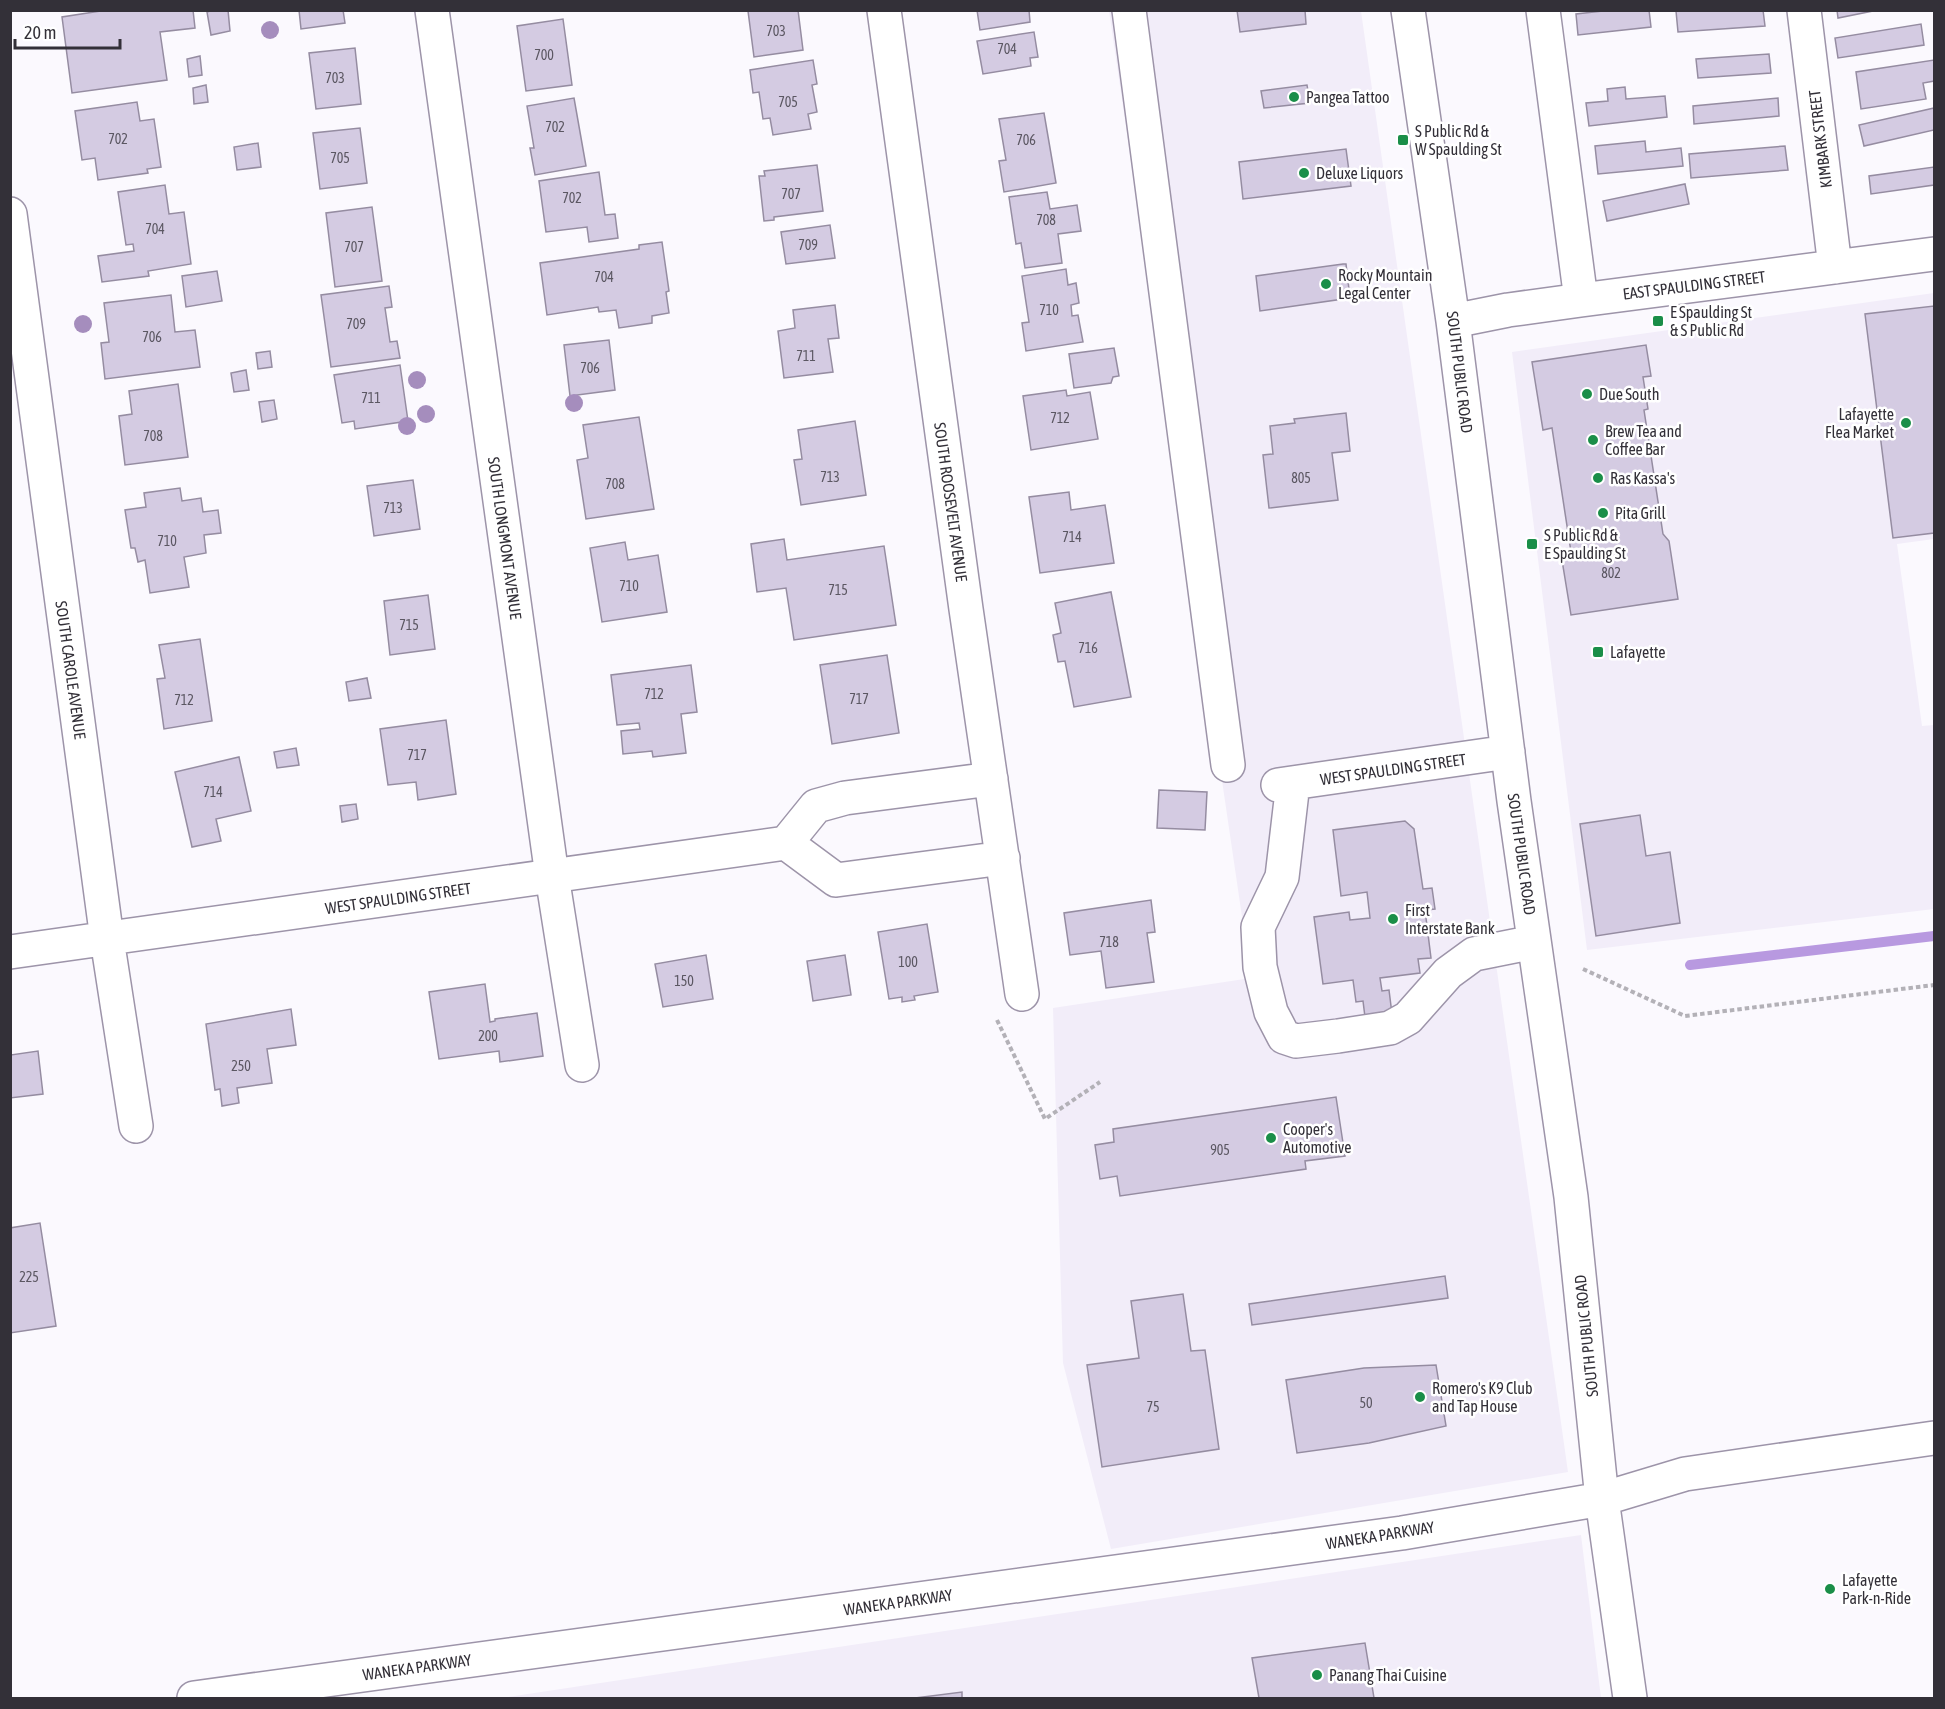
<svg xmlns="http://www.w3.org/2000/svg" width="1945" height="1709" font-family="'Asap Condensed',sans-serif">
<rect width="100%" height="100%" fill="#fbf9fe"/>
<path fill="#f2edf9" d="M 1109,11 L 1361,11 L 1568,1472 L 1111,1549 L 1063,1363 L 1053,1008 L 1251,978 Z
M 1934,293 L 1934,539 L 1897,544 L 1922,726 L 1934,725 L 1934,909 L 1587,950 L 1512,352 Z
M 1581,1535 L 1601,1698 L 501,1698 Z"/>
<g fill="none" stroke-linecap="round" stroke-linejoin="round">
<path stroke="#b899e0" stroke-width="10" d="M 1690,965 L 1934,936"/>
</g>
<path fill="#d4cbe2" stroke="#958ca1" stroke-width="1.5" d="M 107,10 L 193,10 L 195,28 L 160,32 L 167,80 L 72,93 L 62,17 Z
M 213,10 L 228,10 L 230,31 L 211,35 L 207,12 Z
M 299,10 L 343,10 L 345,23 L 301,29 Z
M 754,10 L 798,10 L 803,50 L 754,57 L 748,11 Z
M 977,10 L 1029,10 L 1030,22 L 980,30 Z
M 1237,10 L 1305,10 L 1306,24 L 1240,32 Z
M 1612,10 L 1649,10 L 1651,27 L 1578,35 L 1576,14 Z
M 1763,10 L 1765,26 L 1678,32 L 1676,11 Z
M 1837,10 L 1878,10 L 1838,18 Z
M 563,19 L 572,85 L 526,91 L 517,26 Z
M 1921,24 L 1924,45 L 1838,58 L 1835,38 Z
M 1034,32 L 1038,57 L 1030,58 L 1031,66 L 983,74 L 977,41 Z
M 355,48 L 361,104 L 316,109 L 309,53 Z
M 1769,54 L 1771,73 L 1698,78 L 1696,59 Z
M 200,56 L 202,75 L 189,77 L 187,59 Z
M 813,60 L 817,84 L 812,85 L 817,112 L 808,114 L 811,129 L 773,135 L 770,118 L 763,119 L 759,92 L 753,93 L 750,70 Z
M 1934,60 L 1934,81 L 1923,83 L 1926,99 L 1861,109 L 1856,72 Z
M 206,85 L 208,102 L 194,104 L 193,88 Z
M 1307,85 L 1310,103 L 1264,108 L 1261,91 Z
M 1625,87 L 1626,99 L 1665,96 L 1667,117 L 1589,126 L 1586,103 L 1608,101 L 1607,89 Z
M 574,98 L 586,166 L 535,175 L 530,148 L 534,148 L 527,106 Z
M 1778,98 L 1779,116 L 1694,124 L 1693,106 Z
M 137,102 L 140,121 L 154,119 L 161,167 L 147,169 L 148,173 L 98,180 L 95,158 L 82,160 L 75,111 Z
M 1934,108 L 1934,130 L 1864,146 L 1859,125 Z
M 1044,113 L 1056,183 L 1004,192 L 999,161 L 1006,160 L 999,119 Z
M 360,128 L 367,183 L 320,189 L 313,133 Z
M 1645,141 L 1646,152 L 1681,148 L 1683,166 L 1598,174 L 1595,146 Z
M 258,143 L 261,167 L 237,170 L 234,147 Z
M 1785,146 L 1788,170 L 1691,178 L 1689,154 Z
M 1346,149 L 1351,186 L 1243,199 L 1239,162 Z
M 817,165 L 823,211 L 774,217 L 774,220 L 764,221 L 759,176 L 765,176 L 764,171 Z
M 1934,167 L 1934,185 L 1871,194 L 1869,176 Z
M 599,172 L 605,215 L 615,214 L 618,238 L 589,242 L 587,227 L 546,232 L 539,181 Z
M 1685,184 L 1689,204 L 1607,221 L 1603,201 Z
M 165,185 L 169,214 L 184,212 L 191,264 L 148,271 L 149,276 L 102,282 L 98,256 L 134,251 L 133,244 L 126,245 L 118,192 Z
M 1047,192 L 1050,209 L 1077,205 L 1081,231 L 1058,234 L 1062,263 L 1025,268 L 1021,243 L 1016,244 L 1009,197 Z
M 372,207 L 382,281 L 335,287 L 326,213 Z
M 830,225 L 835,258 L 786,264 L 781,232 Z
M 662,242 L 669,291 L 666,292 L 669,313 L 652,316 L 652,323 L 619,328 L 616,310 L 599,312 L 598,307 L 547,315 L 540,263 L 639,249 L 639,245 Z
M 1343,264 L 1346,264 L 1350,298 L 1260,311 L 1256,276 Z
M 1066,269 L 1068,285 L 1076,283 L 1079,303 L 1071,305 L 1072,316 L 1078,315 L 1083,342 L 1026,351 L 1022,323 L 1029,322 L 1022,276 Z
M 217,271 L 222,301 L 186,307 L 182,276 Z
M 389,286 L 392,307 L 385,308 L 390,342 L 397,341 L 400,358 L 331,367 L 321,295 Z
M 171,295 L 175,332 L 195,330 L 200,367 L 105,379 L 101,343 L 109,342 L 104,303 Z
M 835,305 L 839,338 L 828,339 L 833,372 L 784,378 L 778,331 L 795,328 L 793,310 Z
M 1934,306 L 1934,533 L 1893,538 L 1865,314 Z
M 609,340 L 615,390 L 570,396 L 564,345 Z
M 1646,345 L 1651,376 L 1643,377 L 1648,409 L 1644,410 L 1663,534 L 1669,541 L 1678,599 L 1571,615 L 1561,554 L 1571,552 L 1552,428 L 1543,430 L 1532,362 Z
M 1114,348 L 1119,376 L 1113,377 L 1111,383 L 1074,388 L 1069,354 Z
M 270,351 L 272,367 L 258,369 L 256,353 Z
M 400,365 L 408,421 L 355,429 L 354,421 L 342,423 L 334,375 Z
M 246,370 L 249,390 L 234,392 L 231,373 Z
M 178,384 L 188,457 L 125,465 L 119,416 L 132,414 L 129,391 Z
M 1066,390 L 1067,396 L 1090,392 L 1098,439 L 1031,450 L 1023,396 Z
M 274,400 L 277,419 L 262,422 L 259,402 Z
M 1346,413 L 1350,451 L 1332,453 L 1338,500 L 1269,508 L 1263,455 L 1273,454 L 1270,426 L 1295,423 L 1294,419 Z
M 639,417 L 654,509 L 586,519 L 577,460 L 588,458 L 583,425 Z
M 855,421 L 866,495 L 801,505 L 794,460 L 802,459 L 798,430 Z
M 413,480 L 420,529 L 374,536 L 367,486 Z
M 180,488 L 182,501 L 201,498 L 203,512 L 218,510 L 221,533 L 204,535 L 206,553 L 184,557 L 189,587 L 150,593 L 145,560 L 138,562 L 135,548 L 131,548 L 125,510 L 146,507 L 144,493 Z
M 1069,492 L 1071,510 L 1105,505 L 1114,563 L 1040,573 L 1029,497 Z
M 784,539 L 787,560 L 884,546 L 896,625 L 794,640 L 786,588 L 757,592 L 751,544 Z
M 625,542 L 628,560 L 658,555 L 667,612 L 602,622 L 590,548 Z
M 1111,592 L 1131,697 L 1074,707 L 1065,661 L 1058,662 L 1053,635 L 1061,633 L 1055,603 Z
M 428,595 L 435,649 L 390,655 L 384,601 Z
M 200,639 L 212,721 L 164,729 L 157,679 L 165,678 L 159,645 Z
M 887,655 L 899,733 L 832,744 L 820,665 Z
M 691,665 L 697,712 L 681,714 L 686,753 L 653,757 L 652,751 L 623,754 L 621,731 L 640,729 L 639,723 L 617,725 L 611,675 Z
M 367,678 L 371,698 L 349,701 L 346,682 Z
M 446,720 L 456,794 L 418,800 L 416,782 L 388,785 L 380,729 Z
M 296,748 L 299,765 L 277,768 L 274,752 Z
M 239,757 L 251,811 L 216,819 L 221,841 L 192,847 L 175,772 Z
M 1159,790 L 1207,792 L 1205,830 L 1157,828 Z
M 356,804 L 358,819 L 342,822 L 340,806 Z
M 1640,815 L 1646,856 L 1670,852 L 1680,923 L 1596,936 L 1580,824 Z
M 1405,821 L 1414,829 L 1423,889 L 1432,888 L 1435,909 L 1425,910 L 1431,958 L 1418,959 L 1420,973 L 1380,978 L 1382,991 L 1389,990 L 1392,1014 L 1365,1017 L 1363,1001 L 1356,1002 L 1353,980 L 1323,984 L 1314,917 L 1349,912 L 1350,920 L 1370,918 L 1367,892 L 1341,896 L 1333,830 Z
M 1151,900 L 1155,932 L 1147,933 L 1154,982 L 1106,988 L 1101,951 L 1070,955 L 1064,913 Z
M 927,924 L 938,992 L 914,996 L 915,1000 L 902,1002 L 902,997 L 889,999 L 878,932 Z
M 706,955 L 713,999 L 663,1007 L 655,964 Z
M 845,955 L 851,995 L 813,1001 L 807,961 Z
M 485,984 L 490,1022 L 495,1021 L 495,1019 L 537,1013 L 543,1056 L 500,1062 L 499,1051 L 439,1059 L 429,992 Z
M 291,1009 L 296,1045 L 267,1049 L 272,1083 L 237,1088 L 239,1103 L 222,1106 L 220,1089 L 215,1090 L 206,1024 Z
M 10,1051 L 11,1055 L 38,1051 L 43,1094 L 10,1098 Z
M 1336,1097 L 1345,1156 L 1305,1161 L 1306,1169 L 1120,1196 L 1117,1176 L 1100,1179 L 1095,1145 L 1114,1142 L 1113,1129 Z
M 40,1223 L 56,1326 L 10,1333 L 10,1228 Z
M 1445,1276 L 1448,1298 L 1252,1325 L 1249,1304 Z
M 1183,1294 L 1191,1351 L 1205,1350 L 1219,1449 L 1102,1467 L 1087,1365 L 1139,1358 L 1131,1301 Z
M 1436,1365 L 1446,1426 L 1369,1443 L 1297,1453 L 1286,1380 L 1364,1368 Z
M 1365,1643 L 1374,1698 L 1259,1698 L 1252,1658 Z
M 962,1692 L 962,1698 L 915,1698 Z"/>
<g fill="none" stroke-linecap="round" stroke-linejoin="round">
<defs>
<path id="minor" d="M 432,10 L 552,876 L 582,1065
M 884,10 L 966,609 L 1022,994
M 1129,10 L 1228,765
M 1408,10 L 1453,321 L 1514,801 L 1571,1197 L 1602,1499 L 1630,1698
M 1543,10 L 1581,300
M 1804,10 L 1835,267
M 10,214 L 107,939 L 136,1126
M 1453,321 L 1508,310 L 1581,300 L 1934,254
M 1293,783 L 1282,877 L 1258,927 L 1260,967 L 1271,1012 L 1284,1037 L 1296,1041 L 1338,1036 L 1390,1028 L 1408,1018 L 1448,973 L 1474,954 L 1534,942
M 1278,785 L 1508,752
M 786,843 L 836,880 L 1003,858
M 10,952 L 786,843 L 816,806 L 845,798 L 991,779
M 194,1698 L 1402,1533 L 1602,1499 L 1685,1474 L 1934,1438"/>
</defs>
<use href="#minor" stroke="#9d94a9" stroke-width="36"/>
<path stroke="#b3b1b7" stroke-width="4" stroke-dasharray="4.5 3" stroke-linecap="butt" d="M 1583,969 L 1685,1016 L 1934,985
M 997,1020 L 1045,1119 L 1100,1082"/>
<use href="#minor" stroke="#fff" stroke-width="33"/>
</g>
<g fill="#a58dbd">
<circle cx="270" cy="30" r="9"/>
<circle cx="83" cy="324" r="9"/>
<circle cx="417" cy="380" r="9"/>
<circle cx="574" cy="403" r="9"/>
<circle cx="426" cy="414" r="9"/>
<circle cx="407" cy="426" r="9"/>
</g>
<g fill="#1a8e48" stroke="#fff" stroke-width="2">
<circle cx="1294" cy="97" r="6"/>
<rect x="1397" y="134" width="12" height="12" rx="3"/>
<circle cx="1304" cy="173" r="6"/>
<circle cx="1326" cy="284" r="6"/>
<rect x="1652" y="315" width="12" height="12" rx="3"/>
<circle cx="1587" cy="394" r="6"/>
<circle cx="1906" cy="423" r="6"/>
<circle cx="1593" cy="440" r="6"/>
<circle cx="1598" cy="478" r="6"/>
<circle cx="1603" cy="513" r="6"/>
<rect x="1526" y="538" width="12" height="12" rx="3"/>
<rect x="1592" y="646" width="12" height="12" rx="3"/>
<circle cx="1393" cy="919" r="6"/>
<circle cx="1271" cy="1138" r="6"/>
<circle cx="1420" cy="1397" r="6"/>
<circle cx="1830" cy="1589" r="6"/>
<circle cx="1317" cy="1675" r="6"/>
</g>
<g text-anchor="middle" stroke-width="5" stroke-linejoin="round" paint-order="stroke">
<g font-size="14" fill="#5b5762">
<text x="776" y="36">703</text>
<text x="1007" y="54">704</text>
<text x="544" y="60">700</text>
<text x="335" y="83">703</text>
<text x="788" y="107">705</text>
<text x="555" y="132">702</text>
<text x="118" y="144">702</text>
<text x="1026" y="145">706</text>
<text x="340" y="163">705</text>
<text x="791" y="199">707</text>
<text x="572" y="203">702</text>
<text x="1046" y="225">708</text>
<text x="155" y="234">704</text>
<text x="808" y="250">709</text>
<text x="354" y="252">707</text>
<text x="604" y="282">704</text>
<text x="1049" y="315">710</text>
<text x="356" y="329">709</text>
<text x="152" y="342">706</text>
<text x="806" y="361">711</text>
<text x="590" y="373">706</text>
<text x="371" y="403">711</text>
<text x="1060" y="423">712</text>
<text x="153" y="441">708</text>
<text x="830" y="482">713</text>
<text x="1301" y="483">805</text>
<text x="615" y="489">708</text>
<text x="393" y="513">713</text>
<text x="1072" y="542">714</text>
<text x="167" y="546">710</text>
<text x="1611" y="578">802</text>
<text x="629" y="591">710</text>
<text x="838" y="595">715</text>
<text x="409" y="630">715</text>
<text x="1088" y="653">716</text>
<text x="654" y="699">712</text>
<text x="859" y="704">717</text>
<text x="184" y="705">712</text>
<text x="417" y="760">717</text>
<text x="213" y="797">714</text>
<text x="1109" y="947">718</text>
<text x="908" y="967">100</text>
<text x="684" y="986">150</text>
<text x="488" y="1041">200</text>
<text x="241" y="1071">250</text>
<text x="1220" y="1155">905</text>
<text x="29" y="1282">225</text>
<text x="1366" y="1408">50</text>
<text x="1153" y="1412">75</text>
</g>
<g font-size="16" fill="#333038" stroke="#fff" text-anchor="start">
<text x="1306" y="103">Pangea Tattoo</text>
<text x="1415" y="137">S Public Rd &amp;<tspan x="1415" dy="18">W Spaulding St</tspan></text>
<text x="1316" y="179">Deluxe Liquors</text>
<text x="1338" y="281">Rocky Mountain<tspan x="1338" dy="18">Legal Center</tspan></text>
<text x="1670" y="318">E Spaulding St<tspan x="1670" dy="18">&amp; S Public Rd</tspan></text>
<text x="1599" y="400">Due South</text>
<text x="1894" y="420" text-anchor="end">Lafayette<tspan x="1894" dy="18">Flea Market</tspan></text>
<text x="1605" y="437">Brew Tea and<tspan x="1605" dy="18">Coffee Bar</tspan></text>
<text x="1610" y="484">Ras Kassa's</text>
<text x="1615" y="519">Pita Grill</text>
<text x="1544" y="541">S Public Rd &amp;<tspan x="1544" dy="18">E Spaulding St</tspan></text>
<text x="1610" y="658">Lafayette</text>
<text x="1405" y="916">First<tspan x="1405" dy="18">Interstate Bank</tspan></text>
<text x="1283" y="1135">Cooper's<tspan x="1283" dy="18">Automotive</tspan></text>
<text x="1432" y="1394">Romero's K9 Club<tspan x="1432" dy="18">and Tap House</tspan></text>
<text x="1842" y="1586">Lafayette<tspan x="1842" dy="18">Park-n-Ride</tspan></text>
<text x="1329" y="1681">Panang Thai Cuisine</text>
</g>
<g font-size="16" fill="#333038" stroke="#fff">
<text transform="translate(1820 139) rotate(-97)" y="6">KIMBARK STREET</text>
<text transform="translate(1694 285) rotate(-7)" y="6">EAST SPAULDING STREET</text>
<text transform="translate(1460 372) rotate(83)" y="6">SOUTH PUBLIC ROAD</text>
<text transform="translate(951 502) rotate(82)" y="6">SOUTH ROOSEVELT AVENUE</text>
<text transform="translate(505 538) rotate(82)" y="6">SOUTH LONGMONT AVENUE</text>
<text transform="translate(71 670) rotate(82)" y="6">SOUTH CAROLE AVENUE</text>
<text transform="translate(1393 769) rotate(-8)" y="6">WEST SPAULDING STREET</text>
<text transform="translate(1522 854) rotate(82)" y="6">SOUTH PUBLIC ROAD</text>
<text transform="translate(398 898) rotate(-8)" y="6">WEST SPAULDING STREET</text>
<text transform="translate(1586 1336) rotate(-96)" y="6">SOUTH PUBLIC ROAD</text>
<text transform="translate(1380 1535) rotate(-9)" y="6">WANEKA PARKWAY</text>
<text transform="translate(898 1602) rotate(-8)" y="6">WANEKA PARKWAY</text>
<text transform="translate(417 1667) rotate(-8)" y="6">WANEKA PARKWAY</text>
</g>
</g>
<rect width="1945" height="1709" fill="none" stroke="#333038" stroke-width="24"/>
<path d="M15 39v9h105v-9" fill="none" stroke="#333038" stroke-width="3"/>
<text x="24" y="39" font-size="18" fill="#333038" stroke="#ffffff" stroke-width="4.5" paint-order="stroke">20 m</text>
</svg>
